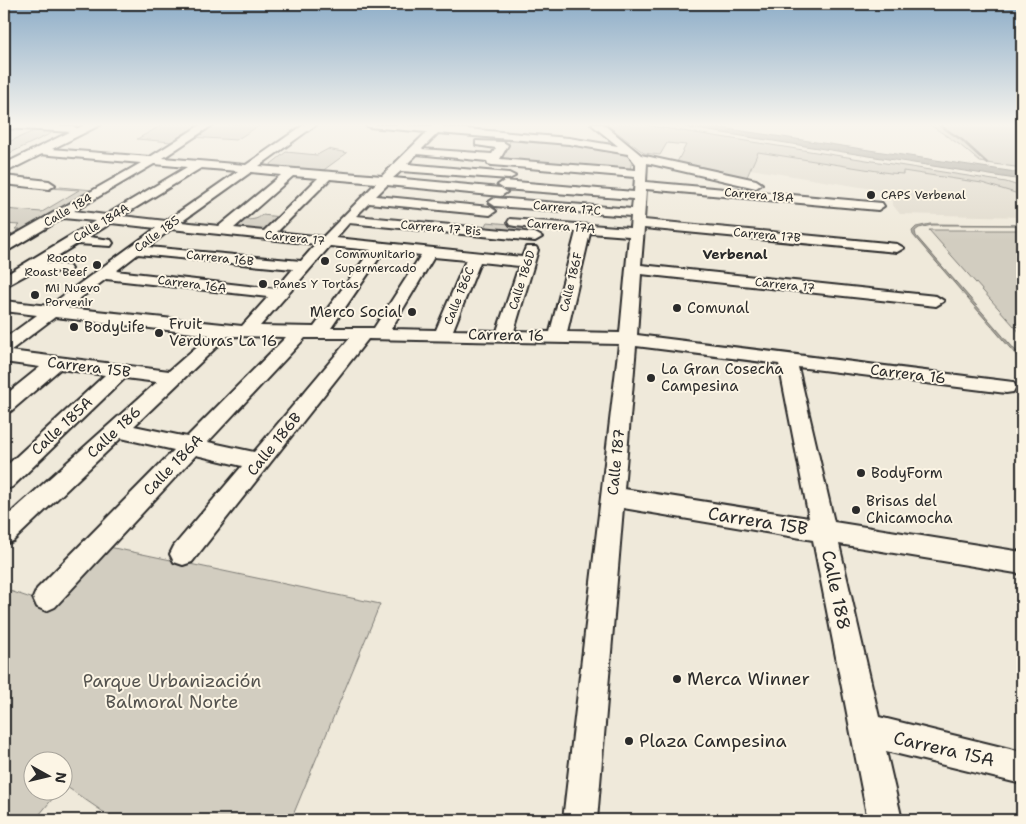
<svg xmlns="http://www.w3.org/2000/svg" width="1026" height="824" font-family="'Shantell Sans',sans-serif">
<rect width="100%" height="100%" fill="#efe9da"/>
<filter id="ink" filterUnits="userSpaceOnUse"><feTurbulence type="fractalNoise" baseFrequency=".02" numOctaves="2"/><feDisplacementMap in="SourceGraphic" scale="10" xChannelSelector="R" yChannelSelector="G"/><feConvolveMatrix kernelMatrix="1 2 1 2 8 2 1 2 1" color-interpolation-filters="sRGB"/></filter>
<g filter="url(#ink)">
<path fill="#e0dacc" d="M 758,152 L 890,173 L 903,173 L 903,171 L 982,183 L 1022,195 L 1022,217 L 900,214 L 892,204 L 891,192 L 750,169 Z"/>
<path fill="#d2cdc0" stroke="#7e7c76" d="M 164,124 L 203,124 L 172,142 L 137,139 Z
M 217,124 L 260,125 L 236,140 L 191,137 Z
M 606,124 L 638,124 L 1006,182 L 1022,187 L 1022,195 L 982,183 L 903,171 L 903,174 L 890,173 L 758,152 L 746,179 L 676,164 L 686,145 L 667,143 L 660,155 L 644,153 Z
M 929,124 L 1022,124 L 1022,168 L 980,162 L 960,145 Z
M 36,130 L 56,131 L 4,156 L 4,144 Z
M 512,137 C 544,140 606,141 632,159 L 630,171 L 501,159 Z
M 328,149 L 347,153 L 321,172 L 266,168 L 286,152 L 317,155 Z
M 4,182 L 93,190 L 4,241 L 4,239 L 20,229 L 15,229 L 20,225 L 4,224 L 4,209 L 42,212 L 79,190 L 4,185 Z
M 262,215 L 281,217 L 266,231 L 230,227 C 243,215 253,224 262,215 Z
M 487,222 L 532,226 L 529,234 L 483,229 Z
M 929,230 L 1022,230 L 1022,335 Z
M 109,547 L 380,604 L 291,820 L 115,820 L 64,785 L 63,787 L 62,762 L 32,762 L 32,792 L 58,792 L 35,820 L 4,820 L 4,589 L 52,605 Z"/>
<path fill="#a6a399" stroke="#75736d" d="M 665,124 L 696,124 L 1022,173 L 1022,180 Z
M 930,224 L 1022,225 L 932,225 L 919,228 L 915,231 L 916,236 L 1022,358 L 1022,362 L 913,235 L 912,231 L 916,227 Z"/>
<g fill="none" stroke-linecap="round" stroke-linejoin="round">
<path stroke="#75736d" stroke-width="2.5" d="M 938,124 L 962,140 L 987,163"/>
<defs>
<path id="minor" d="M 4,124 L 73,126 L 78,129 L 73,132 L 4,128 Z
M 202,124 L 214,124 L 163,158 L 246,165 L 305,124 L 317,124 L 259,166 L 382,176 L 427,132 L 369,127 L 364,124 L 433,126 L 446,124 L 443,127 L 569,138 L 618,146 L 591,124 L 603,124 L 641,155 L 756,180 L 762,184 L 756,188 L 647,163 L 646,182 L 882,203 L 884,206 L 878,210 L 646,189 L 644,220 L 897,244 L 904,248 L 897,252 L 644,228 L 641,265 L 936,296 L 944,301 L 936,306 L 641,274 L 637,335 L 1013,382 L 1016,387 L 1013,392 L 1006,393 L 798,367 L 834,522 L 1022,552 L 1022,574 L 839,544 L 879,717 L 1022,752 L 1022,784 L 886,751 L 902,820 L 868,820 L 813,540 L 623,508 L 597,820 L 563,820 L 619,344 L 368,339 L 192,562 L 183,565 L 174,562 L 170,554 L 174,546 L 242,466 L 196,455 L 55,607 L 46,611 L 37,607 L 33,598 L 37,589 L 174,450 L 121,438 L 13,541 L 4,544 L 4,519 L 157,382 L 125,378 L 12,487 L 4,490 L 4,468 L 105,375 L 60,369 L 11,411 L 4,413 L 4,396 L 40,367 L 4,362 L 4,339 L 37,315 L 4,311 L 4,301 L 49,306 L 156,228 L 111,223 L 89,237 L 111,240 L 113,243 L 111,246 L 77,244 L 46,263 L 69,266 L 71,269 L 69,272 L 33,271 L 4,287 L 4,276 L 95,221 L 63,218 L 9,250 L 4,251 L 4,241 L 141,163 L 39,154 L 34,151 L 39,148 L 150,157 ZM 438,133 L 569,144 L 628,154 L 636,164 L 636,170 L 500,159 L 508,145 L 503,142 L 476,141 L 476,145 L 496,148 L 492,154 L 422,149 ZM 417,154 L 487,161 L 488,164 L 492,165 L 635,177 L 634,192 L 504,181 L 498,185 L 504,189 L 633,199 L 632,209 L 495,198 L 489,202 L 495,206 L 631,216 L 630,228 L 510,219 L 508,222 L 510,225 L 515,226 L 576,232 L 550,332 L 514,331 L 538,250 L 536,247 L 526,247 L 522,257 L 336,238 L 349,223 L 535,241 L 542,237 L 535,233 L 356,216 L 369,203 L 490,215 L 496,211 L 490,207 L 376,196 L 387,185 L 501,196 L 507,192 L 501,188 L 393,178 L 401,171 L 509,179 L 515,176 L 509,173 L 407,164 ZM 154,164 L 187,167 L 106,215 L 74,211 ZM 201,168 L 238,171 L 166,221 L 122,216 ZM 251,172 L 281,175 L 219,226 L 181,222 ZM 293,176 L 318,178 L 264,231 L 234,228 ZM 330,179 L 376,183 L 323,237 L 277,232 ZM 171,229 L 316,244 L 301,261 L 148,247 ZM 590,233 L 629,236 L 620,333 L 567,332 ZM 330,246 L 371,250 L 314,327 L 260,326 ZM 384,251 L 421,255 L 374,328 L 331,328 ZM 138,254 L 293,269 L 276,289 L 116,271 ZM 434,257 L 466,260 L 436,330 L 391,329 ZM 480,262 L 519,266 L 497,331 L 453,330 ZM 106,279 L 268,297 L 242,326 L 67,308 ZM 55,317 L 210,335 L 169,371 L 10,351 ZM 228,336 L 286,337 L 187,437 L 134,426 ZM 305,338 L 350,338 L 254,452 L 208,442 ZM 636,346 L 779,364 L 809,518 L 624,489 Z
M 4,176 L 49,181 L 55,185 L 49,189 L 4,184 Z"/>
<path id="major" d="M 86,124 L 102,124 L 4,173 L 4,164 Z"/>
</defs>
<use href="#minor" stroke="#2b2b2b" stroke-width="4"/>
<use href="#major" stroke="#2b2b2b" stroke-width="4"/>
<use href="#minor" fill="#fcf5e5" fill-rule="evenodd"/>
<use href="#major" fill="#fcf5e5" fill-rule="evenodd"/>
</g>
</g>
<linearGradient id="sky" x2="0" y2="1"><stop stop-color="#8dadc8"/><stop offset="0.52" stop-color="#f8f5ee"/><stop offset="1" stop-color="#f8f5ee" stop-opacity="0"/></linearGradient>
<rect width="1026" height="240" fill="url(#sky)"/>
<g fill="#2b2b2b" stroke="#fcf5e5" stroke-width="2">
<circle cx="871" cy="195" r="5"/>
<circle cx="325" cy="261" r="5"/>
<circle cx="97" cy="265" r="5"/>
<circle cx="263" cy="284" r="5"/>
<circle cx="35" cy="295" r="5"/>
<circle cx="677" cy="308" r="5"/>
<circle cx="412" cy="312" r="5"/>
<circle cx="74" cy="327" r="5"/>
<circle cx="159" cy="333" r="5"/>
<circle cx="651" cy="378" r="5"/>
<circle cx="861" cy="473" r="5"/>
<circle cx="856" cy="510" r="5"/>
<circle cx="677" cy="679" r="5"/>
<circle cx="629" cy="741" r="5"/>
</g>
<g text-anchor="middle" stroke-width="4" stroke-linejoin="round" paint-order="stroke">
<g font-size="12" fill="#2b2b2b" stroke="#fcf5e5">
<text transform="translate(759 195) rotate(5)" y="4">Carrera 18A</text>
<text transform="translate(567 208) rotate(5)" y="4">Carrera 17C</text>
<text transform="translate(68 210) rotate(-30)" y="4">Calle 184</text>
<text transform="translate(101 223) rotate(-31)" y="4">Calle 184A</text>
<text transform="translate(561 226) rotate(5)" y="4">Carrera 17A</text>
<text transform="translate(441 228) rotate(5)" y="4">Carrera 17 Bis</text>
<text transform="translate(157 234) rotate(-36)" y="4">Calle 185</text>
<text transform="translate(767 235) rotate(5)" y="4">Carrera 17B</text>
<text transform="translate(295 238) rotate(6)" y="4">Carrera 17</text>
<text transform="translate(220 258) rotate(6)" y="4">Carrera 16B</text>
<text transform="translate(522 280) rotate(-72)" y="4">Calle 186D</text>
<text transform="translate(571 282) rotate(-76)" y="4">Calle 186F</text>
<text transform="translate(192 284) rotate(7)" y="4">Carrera 16A</text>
<text transform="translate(785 285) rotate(6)" y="4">Carrera 17</text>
<text transform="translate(459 296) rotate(-68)" y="4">Calle 186C</text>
</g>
<g font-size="12" fill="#2b2b2b" stroke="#fcf5e5" text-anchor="start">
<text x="881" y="199">CAPS Verbenal</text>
<text x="335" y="258">Communitario<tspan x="335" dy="14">Supermercado</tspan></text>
<text x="87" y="262" text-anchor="end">Rocoto<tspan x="87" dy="14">Roast Beef</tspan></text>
<text x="273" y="288">Panes Y Tortas</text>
<text x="45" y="292">Mi Nuevo<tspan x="45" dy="14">Porvenir</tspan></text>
</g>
<g font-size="14" font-weight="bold" fill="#2b2b2b" stroke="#fcf5e5">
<text x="735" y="259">Verbenal</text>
</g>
<g font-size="15" fill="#2b2b2b" stroke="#fcf5e5" text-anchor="start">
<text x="687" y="313">Comunal</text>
<text x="402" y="317" text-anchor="end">Merco Social</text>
<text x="169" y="329">Fruit<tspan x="169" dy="17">Verduras La 16</tspan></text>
<text x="84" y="332">BodyLife</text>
<text x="661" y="374">La Gran Cosecha<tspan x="661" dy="17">Campesina</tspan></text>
<text x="871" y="478">BodyForm</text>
<text x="866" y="506">Brisas del<tspan x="866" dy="17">Chicamocha</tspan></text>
</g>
<g font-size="15" fill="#2b2b2b" stroke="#fcf5e5">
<text transform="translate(506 335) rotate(1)" y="5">Carrera 16</text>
<text transform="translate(89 367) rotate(7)" y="5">Carrera 15B</text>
<text transform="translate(908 374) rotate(7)" y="5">Carrera 16</text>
<text transform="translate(62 426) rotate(-43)" y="5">Calle 185A</text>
<text transform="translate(114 432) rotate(-43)" y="5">Calle 186</text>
<text transform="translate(274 444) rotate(-51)" y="5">Calle 186B</text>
<text transform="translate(616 462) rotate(-84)" y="5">Calle 187</text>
<text transform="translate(173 465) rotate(-46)" y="5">Calle 186A</text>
</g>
<g font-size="18" fill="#2b2b2b" stroke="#fcf5e5">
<text transform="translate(758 521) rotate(9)" y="6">Carrera 15B</text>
<text transform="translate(836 590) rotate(78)" y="6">Calle 188</text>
<text transform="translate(944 749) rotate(13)" y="6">Carrera 15A</text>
</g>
<g font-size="18" fill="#2b2b2b" stroke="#fcf5e5" text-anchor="start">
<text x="687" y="685">Merca Winner</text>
<text x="639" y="747">Plaza Campesina</text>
</g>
<g font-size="18" fill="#555450" stroke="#fcf5e5">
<text x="172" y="687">Parque Urbanización<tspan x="172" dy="21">Balmoral Norte</tspan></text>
</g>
</g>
<rect width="1026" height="824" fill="none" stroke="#fcf5e5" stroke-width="20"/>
<rect x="10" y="10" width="1006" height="804" fill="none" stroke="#2b2b2b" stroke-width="2" filter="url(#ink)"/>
<g transform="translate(48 776) rotate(98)"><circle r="24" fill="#fcf5e5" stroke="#a8a49b"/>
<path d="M0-4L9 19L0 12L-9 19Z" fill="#2b2b2b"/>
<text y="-8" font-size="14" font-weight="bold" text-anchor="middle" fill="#2b2b2b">N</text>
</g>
</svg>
